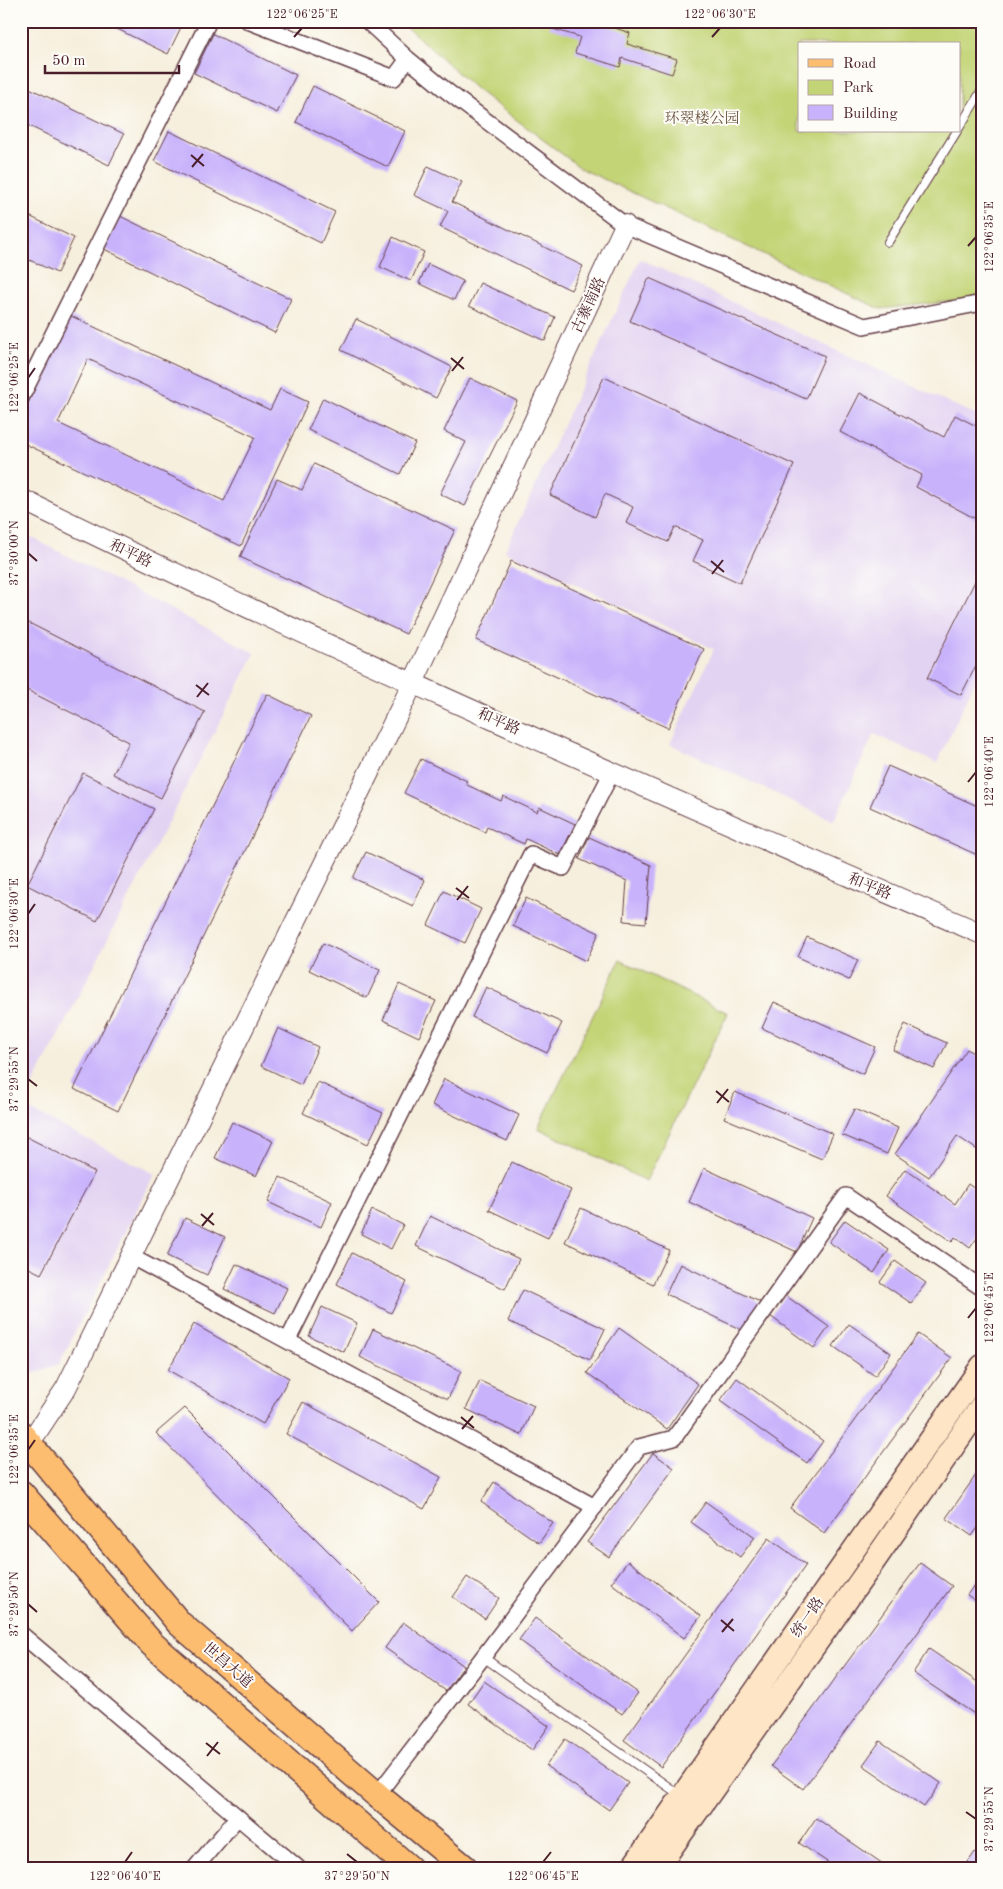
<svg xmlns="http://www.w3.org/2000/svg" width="1003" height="1889" font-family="'Old Standard TT','Noto Serif SC',serif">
<rect width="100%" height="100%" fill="#fdfcf7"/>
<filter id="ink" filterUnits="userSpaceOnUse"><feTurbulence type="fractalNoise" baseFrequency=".02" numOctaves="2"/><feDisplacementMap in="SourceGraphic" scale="10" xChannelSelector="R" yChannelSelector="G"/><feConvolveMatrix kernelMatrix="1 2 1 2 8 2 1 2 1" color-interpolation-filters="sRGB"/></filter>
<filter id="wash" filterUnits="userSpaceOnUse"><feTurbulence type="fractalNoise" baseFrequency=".0096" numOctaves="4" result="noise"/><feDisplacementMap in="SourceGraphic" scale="20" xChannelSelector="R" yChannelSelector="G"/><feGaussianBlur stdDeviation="1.12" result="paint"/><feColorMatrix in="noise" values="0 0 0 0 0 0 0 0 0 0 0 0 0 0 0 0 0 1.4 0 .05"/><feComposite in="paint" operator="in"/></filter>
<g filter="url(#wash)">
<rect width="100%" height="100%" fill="#f6efdd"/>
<path fill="#e3d3f2" d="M 640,259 L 982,418 L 982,666 L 937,763 L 874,734 L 834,821 L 670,744 L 714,649 L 505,551 Z
M 21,532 L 255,653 L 22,1106 L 155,1174 L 59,1364 L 21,1378 Z"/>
<path fill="#c3d476" stroke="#867a50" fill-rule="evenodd" d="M 400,21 L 982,21 L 982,298 L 880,309 L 582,169 L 477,90 ZM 799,44 L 959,44 L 959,131 L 799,131 Z
M 620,960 L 728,1013 L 646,1181 L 538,1128 Z"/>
<g id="blocks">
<path fill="#c8b2fb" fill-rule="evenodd" d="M 101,21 L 184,21 L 168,54 Z
M 551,21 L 594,21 L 630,33 L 627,44 L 677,59 L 672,74 L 622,58 L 620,67 L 575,53 L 580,37 L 549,28 Z
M 213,34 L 296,75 L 277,113 L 194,73 Z
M 21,84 L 124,134 L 109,165 L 21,122 Z
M 313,86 L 405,131 L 388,167 L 296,122 Z
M 169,131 L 335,212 L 321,243 L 154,161 Z
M 428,166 L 462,182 L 452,202 L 583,266 L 571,290 L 440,227 L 448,211 L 414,195 Z
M 21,212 L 74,238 L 57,273 L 21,256 Z
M 120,216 L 291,299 L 275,333 L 104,249 Z
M 393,237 L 424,252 L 411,281 L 380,267 Z
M 428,264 L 463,281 L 454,300 L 419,283 Z
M 649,278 L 825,356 L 806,399 L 630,321 Z
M 480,283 L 555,317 L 545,341 L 469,306 Z
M 69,315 L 270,410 L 280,389 L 308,402 L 241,546 L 21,442 L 21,418 ZM 88,359 L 255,437 L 224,501 L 58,423 Z
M 356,319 L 452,367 L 436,398 L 341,350 Z
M 604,377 L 794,465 L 740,583 L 693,561 L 703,540 L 675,527 L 668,542 L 626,523 L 633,507 L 605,494 L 595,517 L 550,495 Z
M 470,378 L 517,401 L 465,506 L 440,494 L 466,442 L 444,431 Z
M 860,393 L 944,437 L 955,415 L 982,429 L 982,513 L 978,520 L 916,487 L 922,475 L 840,432 Z
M 323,398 L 415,443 L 400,474 L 308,430 Z
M 314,464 L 455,530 L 406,634 L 240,557 L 277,479 L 302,490 Z
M 511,561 L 704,649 L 668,728 L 476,640 Z
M 982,567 L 982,654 L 961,695 L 927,678 Z
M 21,619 L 205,712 L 161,798 L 113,774 L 129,742 L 21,687 Z
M 267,694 L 311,716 L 118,1111 L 74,1089 Z
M 421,759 L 467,781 L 465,784 L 501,801 L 503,796 L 537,812 L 539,807 L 575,824 L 560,855 L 526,839 L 524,844 L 487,827 L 485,832 L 404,793 Z
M 888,766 L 982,808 L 982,857 L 870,807 Z
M 83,773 L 154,809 L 97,921 L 27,885 Z
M 589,837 L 651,865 L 646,923 L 624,921 L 627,881 L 579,859 Z
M 366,852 L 425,880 L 413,906 L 353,878 Z
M 444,891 L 481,909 L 465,943 L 428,925 Z
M 526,898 L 599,933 L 586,961 L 513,926 Z
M 807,937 L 858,960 L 849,980 L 798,957 Z
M 323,943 L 380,970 L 367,998 L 309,970 Z
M 399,984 L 436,1001 L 419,1037 L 383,1020 Z
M 486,987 L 562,1023 L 547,1053 L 472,1017 Z
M 774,1002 L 875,1047 L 863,1074 L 762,1028 Z
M 905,1024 L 947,1043 L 934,1069 L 893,1050 Z
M 278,1028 L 318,1047 L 301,1085 L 261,1066 Z
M 967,1049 L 982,1059 L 982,1141 L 976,1149 L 957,1136 L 929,1177 L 895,1154 Z
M 444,1079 L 519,1115 L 507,1141 L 432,1105 Z
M 318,1082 L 383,1113 L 368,1144 L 303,1113 Z
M 735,1092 L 833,1134 L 822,1159 L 724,1118 Z
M 854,1109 L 898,1128 L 887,1154 L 842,1135 Z
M 232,1122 L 273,1141 L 256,1176 L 215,1158 Z
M 21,1134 L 95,1172 L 41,1274 L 21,1264 Z
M 512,1162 L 571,1190 L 548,1238 L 489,1210 Z
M 704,1168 L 812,1218 L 797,1252 L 689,1202 Z
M 905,1169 L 955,1204 L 968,1184 L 982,1194 L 982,1231 L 970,1248 L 955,1237 L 952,1242 L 886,1196 Z
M 280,1177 L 332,1202 L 321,1227 L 268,1202 Z
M 581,1208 L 669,1250 L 653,1284 L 565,1242 Z
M 372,1210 L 403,1225 L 391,1249 L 361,1234 Z
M 430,1216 L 519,1259 L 505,1289 L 416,1246 Z
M 185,1218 L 225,1237 L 207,1275 L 167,1256 Z
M 845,1220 L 889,1250 L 874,1273 L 829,1242 Z
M 352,1253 L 407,1282 L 391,1313 L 337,1284 Z
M 895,1261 L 926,1283 L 911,1303 L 880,1282 Z
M 236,1264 L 287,1288 L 275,1313 L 224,1289 Z
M 680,1264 L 760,1302 L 746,1332 L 666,1294 Z
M 523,1290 L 605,1329 L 590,1360 L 508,1321 Z
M 785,1295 L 829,1327 L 814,1348 L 770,1316 Z
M 322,1307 L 357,1323 L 344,1352 L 309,1336 Z
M 194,1324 L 289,1378 L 263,1424 L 168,1370 Z
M 849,1324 L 891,1353 L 875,1376 L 833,1346 Z
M 619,1328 L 698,1384 L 667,1429 L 587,1373 Z
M 373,1329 L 461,1371 L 448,1399 L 360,1357 Z
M 918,1334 L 952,1358 L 824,1533 L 790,1508 Z
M 737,1378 L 823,1441 L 807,1463 L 720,1401 Z
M 480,1381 L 534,1406 L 521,1435 L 466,1409 Z
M 303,1402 L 441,1477 L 424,1509 L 286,1434 Z
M 185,1408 L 379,1602 L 352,1631 L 156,1433 Z
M 653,1453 L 674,1468 L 609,1557 L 587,1542 Z
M 981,1468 L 982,1522 L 972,1536 L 946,1518 Z
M 494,1482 L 553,1523 L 539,1543 L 481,1502 Z
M 706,1502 L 755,1537 L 740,1557 L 691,1522 Z
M 769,1538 L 806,1565 L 661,1767 L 624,1740 Z
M 628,1561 L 701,1616 L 684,1638 L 611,1583 Z
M 920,1563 L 952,1586 L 803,1789 L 771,1766 Z
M 982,1574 L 982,1605 L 967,1595 Z
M 467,1577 L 499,1598 L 485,1619 L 453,1597 Z
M 535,1618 L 638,1693 L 622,1714 L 519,1640 Z
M 403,1622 L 464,1666 L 446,1691 L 385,1648 Z
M 929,1649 L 982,1685 L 982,1719 L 913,1673 Z
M 484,1681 L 549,1726 L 532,1750 L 468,1704 Z
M 565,1739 L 628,1783 L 609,1810 L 546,1766 Z
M 880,1741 L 941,1783 L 924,1807 L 863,1765 Z
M 816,1818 L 889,1868 L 836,1868 L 799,1843 Z
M 975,1852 L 982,1857 L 982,1868 L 964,1868 Z"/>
</g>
</g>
<g filter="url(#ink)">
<use href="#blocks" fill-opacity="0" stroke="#643e46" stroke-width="1"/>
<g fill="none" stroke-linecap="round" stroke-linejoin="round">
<defs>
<path id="service" d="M 959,128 L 982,90
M 888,242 L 957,131
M 483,1657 L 680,1795"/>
<path id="minor" d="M 248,21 L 394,78 L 408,59
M 367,21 L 408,59 L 448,92 L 625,225 L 864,326 L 982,303
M 21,398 L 209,21
M 132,1257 L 595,1507
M 288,1340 L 531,854 L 563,868 L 612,772
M 21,1634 L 298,1868
M 377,1795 L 483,1657 L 639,1447 L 674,1438 L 846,1196 L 982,1288
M 195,1868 L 238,1817"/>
<path id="tertiary" d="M 21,499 C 337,654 659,794 982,934
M 29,1444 L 66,1388 L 413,683 L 625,225"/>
<path id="secondary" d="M 632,1868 L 982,1366
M 657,1868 L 868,1570 L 982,1405"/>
<path id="primary" d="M 21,1434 L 179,1623 L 377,1795 L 465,1868
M 21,1493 L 152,1644 L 409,1868"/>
</defs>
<use href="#service" stroke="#643e46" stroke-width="10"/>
<use href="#minor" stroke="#643e46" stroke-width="18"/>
<use href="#tertiary" stroke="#643e46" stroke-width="22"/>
<use href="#secondary" stroke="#643e46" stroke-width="25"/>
<use href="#primary" stroke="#643e46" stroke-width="28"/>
<use href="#service" stroke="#fff" stroke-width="8"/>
<use href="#minor" stroke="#fff" stroke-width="15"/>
<use href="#tertiary" stroke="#fff" stroke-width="20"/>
<use href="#secondary" stroke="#fee5c5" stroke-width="22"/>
<use href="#primary" stroke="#fcbd6f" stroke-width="25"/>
</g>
</g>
<path fill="none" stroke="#4a1f2b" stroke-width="2" d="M 294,37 L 302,28M 712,37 L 720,28M 191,155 L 204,166M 192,167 L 203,154M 968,246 L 976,237M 451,358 L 464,369M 452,371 L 463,357M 28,378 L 35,368M 28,553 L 37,561M 711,561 L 724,572M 712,574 L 723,560M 196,685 L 209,695M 197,697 L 208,683M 968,782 L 976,772M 456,888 L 469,898M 457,900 L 468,886M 28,914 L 35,904M 28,1079 L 37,1086M 716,1091 L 729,1102M 717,1103 L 728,1089M 201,1214 L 214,1225M 202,1226 L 213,1213M 968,1318 L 976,1308M 461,1417 L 474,1428M 462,1429 L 473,1416M 28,1450 L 35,1440M 28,1604 L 37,1612M 721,1620 L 734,1631M 722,1632 L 733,1619M 206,1743 L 220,1754M 207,1756 L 218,1742M 966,1812 L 976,1819M 347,1854 L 357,1862M 125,1862 L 132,1852M 543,1862 L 551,1852"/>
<g text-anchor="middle" stroke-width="4" stroke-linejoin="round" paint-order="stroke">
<g font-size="15" fill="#6e5542" stroke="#fdfcf7">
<text x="702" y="123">环翠楼公园</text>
</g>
<g font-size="15" fill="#4a1f2b" stroke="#fdfcf7">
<text transform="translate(588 305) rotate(-65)" y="5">古寨南路</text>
<text transform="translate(131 553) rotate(26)" y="5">和平路</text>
<text transform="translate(499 721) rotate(24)" y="5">和平路</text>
<text transform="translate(870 886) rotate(23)" y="5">和平路</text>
<text transform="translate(807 1617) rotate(-55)" y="5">统一路</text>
<text transform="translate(228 1665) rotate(41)" y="5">世昌大道</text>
</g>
</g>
<rect width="1003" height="1889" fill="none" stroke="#fdfcf7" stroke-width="55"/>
<rect x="798" y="42" width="162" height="90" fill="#fdfcf7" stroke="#b5a4a5"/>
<rect x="808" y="59" width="25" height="8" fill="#fcbd6f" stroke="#b5a4a5"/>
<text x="843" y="68" font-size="15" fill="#4a1f2b">Road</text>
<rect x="808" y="80" width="25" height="15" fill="#c3d476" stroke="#b5a4a5"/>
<text x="843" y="92" font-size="15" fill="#4a1f2b">Park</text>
<rect x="808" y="105" width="25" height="15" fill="#c8b2fb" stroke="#b5a4a5"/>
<text x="843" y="118" font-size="15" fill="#4a1f2b">Building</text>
<path d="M45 65v8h134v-8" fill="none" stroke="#4a1f2b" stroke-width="2.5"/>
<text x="52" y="65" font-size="15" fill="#4a1f2b" stroke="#fdfcf7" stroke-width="4" paint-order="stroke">50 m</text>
<rect x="28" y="28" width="948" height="1834" fill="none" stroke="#4a1f2b" stroke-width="2"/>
<g font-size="12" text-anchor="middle" fill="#4a1f2b">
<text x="302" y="18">122°06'25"E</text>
<text x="720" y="18">122°06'30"E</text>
<text transform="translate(989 237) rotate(-90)" y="4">122°06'35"E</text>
<text transform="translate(14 378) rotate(-90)" y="4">122°06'25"E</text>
<text transform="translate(14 553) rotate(-90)" y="4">37°30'00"N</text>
<text transform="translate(989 772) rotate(-90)" y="4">122°06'40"E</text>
<text transform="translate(14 914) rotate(-90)" y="4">122°06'30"E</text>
<text transform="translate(14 1079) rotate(-90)" y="4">37°29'55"N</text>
<text transform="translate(989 1308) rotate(-90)" y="4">122°06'45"E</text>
<text transform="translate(14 1450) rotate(-90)" y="4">122°06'35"E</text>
<text transform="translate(14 1604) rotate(-90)" y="4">37°29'50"N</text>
<text transform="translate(989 1819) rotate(-90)" y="4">37°29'55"N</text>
<text x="125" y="1880">122°06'40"E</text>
<text x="357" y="1880">37°29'50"N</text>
<text x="543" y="1880">122°06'45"E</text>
</g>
</svg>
